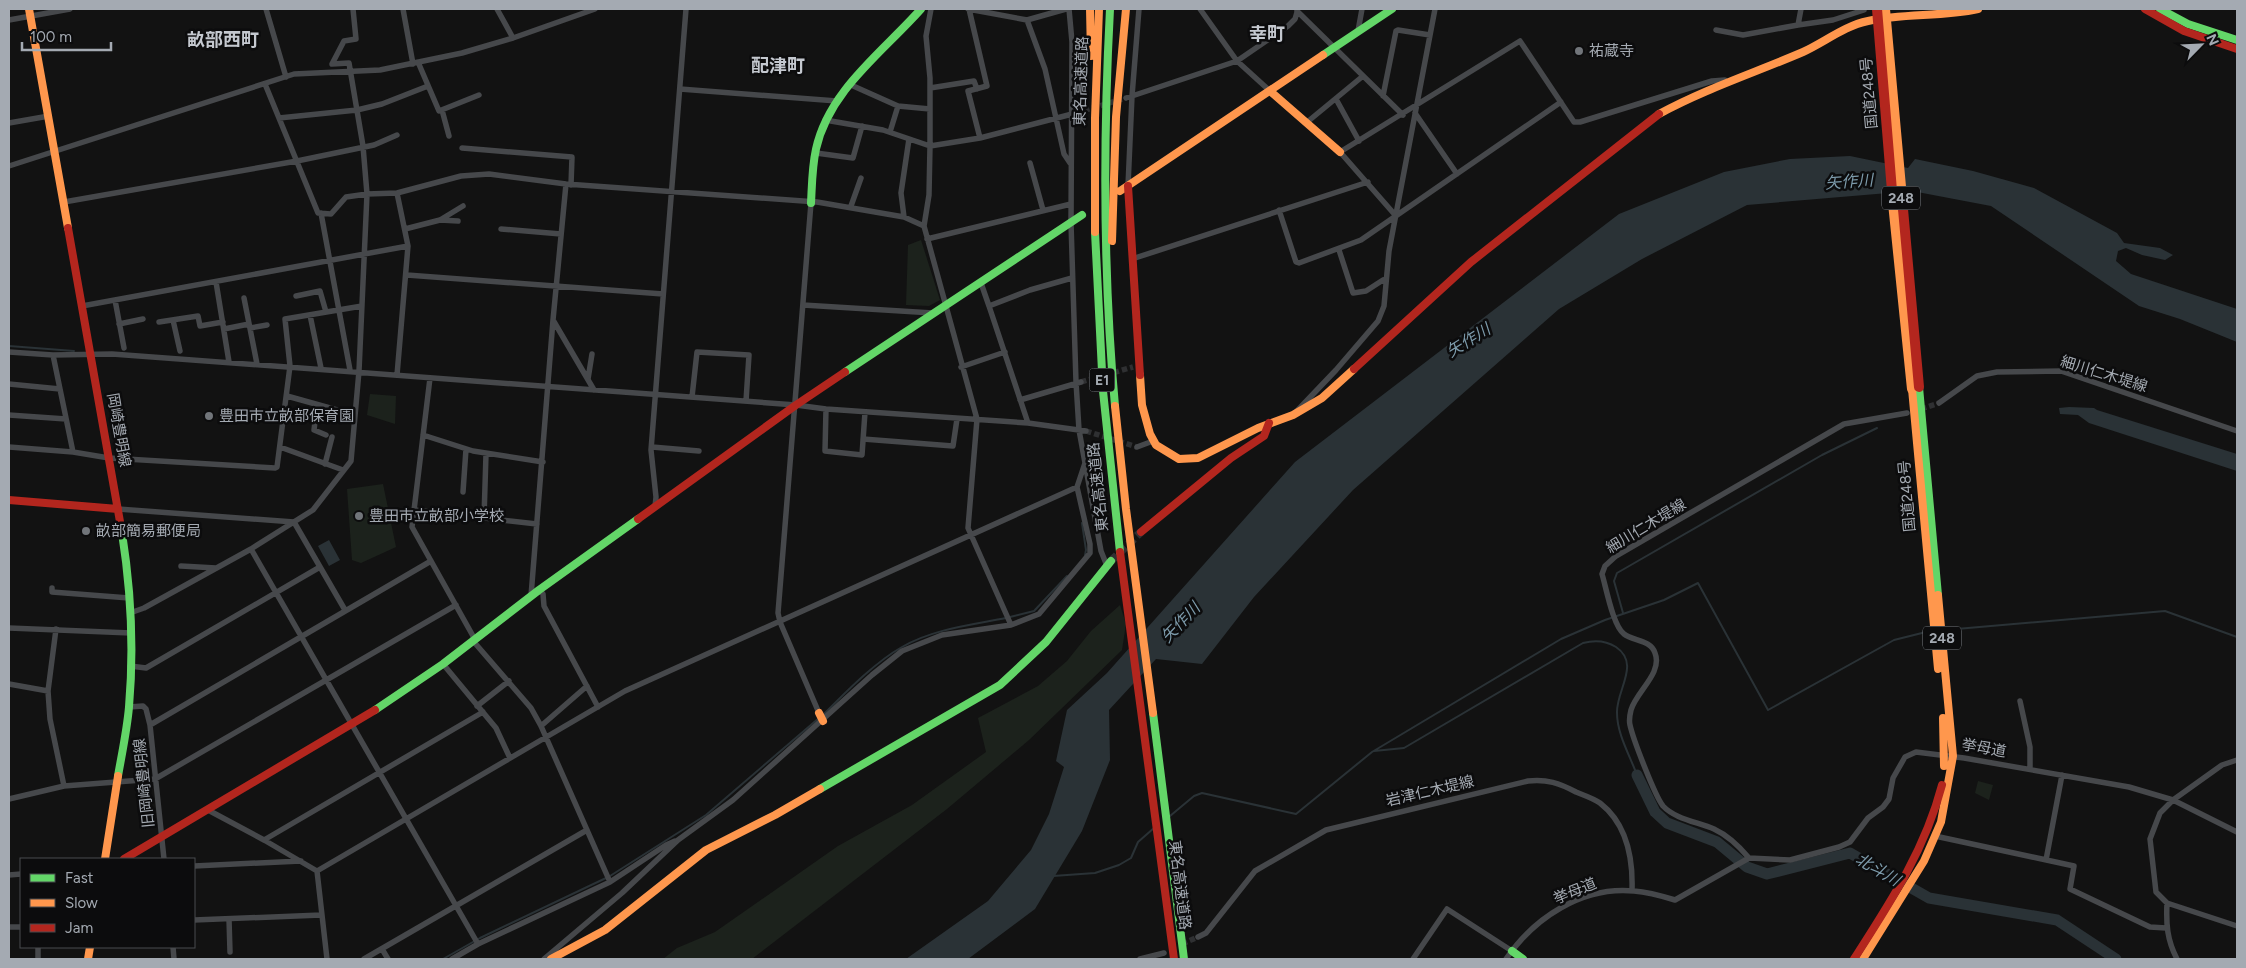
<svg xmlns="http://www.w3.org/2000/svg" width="2246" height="968" font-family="Figtree,'Noto Sans JP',sans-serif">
<rect width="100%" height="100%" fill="#121212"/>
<path fill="#1c221c" d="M 921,240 L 940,300 L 929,306 L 906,305 L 908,245 Z
M 370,394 L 396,396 L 395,424 L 367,415 Z
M 383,484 L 396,547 L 361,563 L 352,560 L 347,489 Z
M 1120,605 L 1126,624 L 1122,650 L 1029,740 L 947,809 L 752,959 L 663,959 L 677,948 L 715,932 L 838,846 L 912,805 L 986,752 L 978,718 L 1038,686 L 1067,661 L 1091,631 Z
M 1978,781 L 1993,785 L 1989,800 L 1975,793 Z"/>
<path fill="#2a3236" d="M 1850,156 L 1908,168 L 1915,159 L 1973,171 L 2034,188 L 2117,233 L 2124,243 L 2160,248 L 2173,255 L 2165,260 L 2142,255 L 2126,248 L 2118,251 L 2116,261 L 2131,274 L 2237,309 L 2237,342 L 2180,319 L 2139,306 L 1991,206 L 1912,191 L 1747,205 L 1642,259 L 1559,309 L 1353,490 L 1254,597 L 1202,664 L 1156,659 L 1109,710 L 1110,760 L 1082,831 L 1035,909 L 968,959 L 906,959 L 988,901 L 1031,850 L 1049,814 L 1064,767 L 1056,761 L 1067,710 L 1107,673 L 1295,462 L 1619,214 L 1724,172 L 1790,159 Z
M 2069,407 L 2094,408 L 2097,410 L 2237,454 L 2237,471 L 2089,423 L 2078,415 L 2060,414 L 2059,408 Z
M 329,540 L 340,560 L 329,566 L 318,546 Z"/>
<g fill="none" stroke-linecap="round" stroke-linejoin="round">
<path stroke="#2a3236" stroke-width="2" d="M 9,346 L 74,351
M 1082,523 L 1086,550 L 1085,555
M 1623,613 L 1614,581 L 1617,573 L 1822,455 L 1877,428
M 1010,617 L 1034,611 L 1067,576
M 1945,630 L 2165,611 L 2237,637
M 823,715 C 845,693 875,662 902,647 C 933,629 971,625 1006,618
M 1374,751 L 1404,748 L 1583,643 C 1594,640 1605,640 1616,647 C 1641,664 1616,690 1617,713 C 1617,734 1630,756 1637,775
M 1170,816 L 1194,796 L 1202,793 L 1296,814 L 1372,752 L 1561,639 L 1605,620 L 1664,600 L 1698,583 L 1768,710 L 1894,640 L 1930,631
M 610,876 L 706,815 L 819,718
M 1053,876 L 1095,873 L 1119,865 L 1131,858 L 1138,842 L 1154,828
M 443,959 L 480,938 L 606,878"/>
<path stroke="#2a3236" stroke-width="11" d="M 1637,775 L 1655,812 L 1667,823 L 1717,842 L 1747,867 L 1767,874 L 1850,853 L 1929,898 L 2057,920 L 2116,959"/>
<path stroke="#2f3032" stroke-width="5.5" stroke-dasharray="5.5 3" stroke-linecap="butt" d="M 1076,113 L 1126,98
M 1081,382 L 1133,367
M 1921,409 L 1939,403
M 1086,431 L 1137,447
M 1182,944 L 1198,937"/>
<path stroke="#2f3032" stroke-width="8" stroke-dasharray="8 4" stroke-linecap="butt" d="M 1111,561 L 1141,532"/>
<path stroke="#46484b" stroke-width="5.5" d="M 266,9 L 286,77
M 403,9 L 413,64
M 497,9 L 513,38
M 931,9 L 926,36 L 930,78 L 930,146 L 929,195 L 924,226 L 977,419 L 968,528 L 1011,625 L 1039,614 L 1090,553 L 1090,544 L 1077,487
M 968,9 L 1027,20 L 1045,69 L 1064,154 L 1070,163
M 969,9 L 987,86 L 968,91 L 980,138
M 1069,9 L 1072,42 L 1071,223 L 1076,382 L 1079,430 L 1101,551 L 1107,566
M 1200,9 L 1237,61 L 1270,91
M 1297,11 L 1403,115
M 9,20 L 70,9
M 1027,20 L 1066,9
M 1798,25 L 1833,20 L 1864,10
M 1716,30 L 1743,35 L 1798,25 L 1801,9
M 1358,31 L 1362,9
M 418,62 L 439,111 L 479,95
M 265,84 L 318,213 L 331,214 L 346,197 L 367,194 L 397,193 L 461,176 L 489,174 L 566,184 L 817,202 L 904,217 L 924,226
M 851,85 L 898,106 L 930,109
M 930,88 L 974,81 L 977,89
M 680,89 L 837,101
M 1383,96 L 1396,31 L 1398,30 L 1430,35
M 1126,98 L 1237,61 L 1288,26 L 1295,19 L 1298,9
M 1336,99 L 1359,141
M 442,110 L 449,136
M 1415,113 L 1457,174
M 279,118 L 357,110 L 382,104 L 428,86
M 825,120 L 883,130 L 930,146 L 980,138 L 1076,113
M 9,123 L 49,116
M 1306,123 L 1363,76
M 890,132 L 898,106
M 462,148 L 572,157 L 571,185
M 816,153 L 853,158 L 862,126
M 1030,163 L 1043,210
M 9,166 L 294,74 L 380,70 L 462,53 L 513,38 L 595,9
M 566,184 L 553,320 L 594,390
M 1128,186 L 1132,96 L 1139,9
M 397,193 L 408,246
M 64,202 L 297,161 L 374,145 L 397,135
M 811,203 L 778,613 L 780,622 L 819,713
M 851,206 L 861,178
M 1279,210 L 1296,262 L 1299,263 L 1361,240 L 1561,102
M 321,213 L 350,370
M 1396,216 L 1340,152 L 1520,41 L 1574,122 L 1580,122 L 1712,81 L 1725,80
M 904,217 L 901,193 L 909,139
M 440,220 L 458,221
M 405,229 L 440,220 L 463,206
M 501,229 L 561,234
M 927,239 L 1071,204
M 1339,250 L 1353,293 L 1366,291 L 1383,280
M 1132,259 L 1368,182
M 407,275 L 663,294
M 216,282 L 229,362
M 981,283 L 989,306
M 296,296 L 320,291 L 326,312
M 244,298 L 257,364
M 115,300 L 124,348
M 803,305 L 933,313
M 82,306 L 408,246 L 397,375
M 310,315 L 321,368
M 173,320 L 180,351
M 159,322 L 198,316 L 200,326 L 223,322
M 119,324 L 143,319
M 250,328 L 267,325
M 224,329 L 249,324
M 9,352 L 53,355 L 112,354 L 796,405 L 826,409 L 1028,423 L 1086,431
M 53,355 L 73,452
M 961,367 L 1005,352
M 430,378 L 412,527 L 473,636 L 474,642 L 531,708 L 541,726 L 610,882
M 588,379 L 592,354
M 9,384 L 60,389
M 287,396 L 355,415
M 692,397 L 697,352 L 749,355 L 746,401
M 1020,400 L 1081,382
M 1939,403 L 1977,376 L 1997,372 L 2061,371 L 2237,431
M 317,405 L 314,430 L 326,435
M 826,409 L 825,451 L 862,455 L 865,412
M 1295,413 L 1336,370 L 1378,321 L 1384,306 L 1389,251 L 1435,9
M 9,415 L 66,419
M 1028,423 L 989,306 L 1030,290 L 1072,278
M 423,435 L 473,451 L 543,462
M 863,439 L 953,446 L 957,419
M 9,447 L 73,452 L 109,458 L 275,468 L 277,467 L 290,366 L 285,319 L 362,306
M 280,447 L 343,470
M 652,447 L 699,451
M 1137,447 L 1153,441
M 325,464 L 332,437
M 463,492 L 466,449
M 655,507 L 656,497 L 651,450 L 686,9
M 118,509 L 294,522 L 345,610
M 415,510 L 537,524
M 484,518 L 486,454
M 251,549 L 478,944
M 181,566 L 216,568
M 52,588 L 52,592 L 129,598
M 539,590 L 543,594 L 544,606 L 598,707
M 531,596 L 553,320
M 130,613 L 144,608 L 251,549 L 313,510 L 351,461 L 359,371 L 367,194 L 363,146 L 349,63 L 332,64 L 344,41 L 356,39 L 353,9
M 9,628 L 131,633
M 56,629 L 48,691 L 50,719 L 64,786
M 443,664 L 496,728 L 510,758
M 130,666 L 146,668 L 320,567
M 9,684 L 48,691
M 2020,701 L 2030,747 L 2030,769
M 477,706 L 509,681
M 129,707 L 143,706 L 146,709 L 150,725 L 164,859
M 150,725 L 431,561
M 541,726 L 587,686
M 2237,760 L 2222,765 L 2173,800 L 2160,813 L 2150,839 L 2156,892 L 2167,903 L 2237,926
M 9,799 L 64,786 L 155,779 L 456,605
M 208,810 L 264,840 L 317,871
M 1935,836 L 2074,866 L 2070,889 L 2150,927 L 2166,928
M 264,840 L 483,712
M 1749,858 C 1739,846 1729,836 1714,829 C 1698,822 1675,819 1663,806 C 1655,796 1633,739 1630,725 C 1629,721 1630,714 1631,710 C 1636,692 1663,673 1655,653 C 1651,640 1633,641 1624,634 C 1613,626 1606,587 1602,574 L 1605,566 L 1616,556 L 1844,424 L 1907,413
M 1749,858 L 1790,860 L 1839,847 L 1850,842 L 1868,818 L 1883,807 L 1889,799 L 1893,778 L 1905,757 L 1916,752 L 1964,758 L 2129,787 L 2173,800 L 2237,832
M 2046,860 L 2062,775
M 194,866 L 301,861
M 317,871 L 625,691 L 1077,487 L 1085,463
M 317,871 L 327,959
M 9,875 L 21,874
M 2167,903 C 2166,924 2167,940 2177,959
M 229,919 L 230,952
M 194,920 L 321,915
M 9,927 L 21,927
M 1198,937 L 1206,933 L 1255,871 L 1326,830 L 1528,781 C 1547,779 1559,783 1576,792 C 1583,795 1593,798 1600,803 C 1627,824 1633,859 1632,890
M 38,947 L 38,959
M 173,947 L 174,959
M 382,949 L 388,959
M 364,959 L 587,830
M 452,959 L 478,944 L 610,882 L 666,845 L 675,841
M 544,959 L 622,893 L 678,840 L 733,800 L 872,675 L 902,651 L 942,635 L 1011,625
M 1140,959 L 1164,953
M 1413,959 L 1447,909 L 1512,951
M 1506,959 C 1534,918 1582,886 1634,891 C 1648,892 1662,896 1675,900 L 1749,858"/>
<path stroke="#63d668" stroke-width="8" d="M 1110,9 C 1103,141 1103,274 1115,406
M 2160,9 L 2188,24 L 2237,40
M 1323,55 L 1392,9
M 811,203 C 812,185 812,167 816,149 C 829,90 883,52 921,9
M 1095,232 L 1103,391 L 1120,552
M 845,372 L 1082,215
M 1919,387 L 1938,595
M 375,710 L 443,664 L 539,590 L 638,519
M 1153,713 L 1184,959
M 118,776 C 122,753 127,730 129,707 C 134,649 131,590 122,533
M 820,789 L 1000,685 L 1046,642 L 1111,561
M 1512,951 L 1523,959"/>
<path stroke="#ff974d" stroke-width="8" d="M 29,9 L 68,228
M 1090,9 L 1091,56
M 1270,91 L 1340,152
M 1659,114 C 1705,89 1754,73 1803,52 C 1825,42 1844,26 1868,21 C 1904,13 1942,17 1978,9
M 1120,191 L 1323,55
M 1095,232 L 1095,118 L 1099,9
M 1112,241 L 1116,117 L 1126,9
M 1140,375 L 1142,405 L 1150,434 L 1156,445 L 1179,459 L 1198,458 L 1258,428 L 1293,415 L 1322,398 L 1354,369
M 1912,389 L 1938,669
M 1115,406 L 1126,509 L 1153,713
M 819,713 L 823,721
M 1943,718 L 1944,766
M 105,859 L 118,776
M 88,959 L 90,947
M 551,959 L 605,930 L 706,850 L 775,815 L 820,789
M 1863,959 L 1924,861 L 1941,822 L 1953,756 L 1938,595"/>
<path stroke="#b3261e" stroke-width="8" d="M 2145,9 L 2184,31 L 2237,49
M 1128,186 L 1140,375
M 68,228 L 122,533
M 1354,369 L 1471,262 L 1659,114
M 9,500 L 118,509
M 638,519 L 796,405 L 845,372
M 1141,532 L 1231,458 L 1264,436 L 1269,423
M 1120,552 L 1174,959
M 124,859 L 375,710
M 1854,959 C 1890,903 1925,850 1942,785"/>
<path stroke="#ff974d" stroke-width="10" d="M 1885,9 L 1902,198
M 1893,203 L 1912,389"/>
<path stroke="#b3261e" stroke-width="10" d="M 1877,9 L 1893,203
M 1902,198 L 1919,387"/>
</g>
<g fill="#71757a" stroke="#0c0c0d" stroke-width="2">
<circle cx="1579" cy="51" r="5"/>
<circle cx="209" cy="416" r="5"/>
<circle cx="359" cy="516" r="5"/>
<circle cx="86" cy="531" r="5"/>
</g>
<g text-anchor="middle" stroke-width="5" stroke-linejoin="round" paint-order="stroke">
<g fill="#0c0c0d" stroke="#767b80" stroke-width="1">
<rect x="1882" y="186.5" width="38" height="23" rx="4"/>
<rect x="1089.5" y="368.5" width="25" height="23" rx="4"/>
<rect x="1923" y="626.5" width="38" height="23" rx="4"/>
</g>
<g font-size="14" font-weight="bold" fill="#a4aab2">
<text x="1901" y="203">248</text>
<text x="1102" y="385">E1</text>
<text x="1942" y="643">248</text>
</g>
<g font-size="15" fill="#a4aab2" stroke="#0c0c0d" text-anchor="start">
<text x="1589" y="56">祐蔵寺</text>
<text x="219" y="421">豊田市立畝部保育園</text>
<text x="369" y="521">豊田市立畝部小学校</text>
<text x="96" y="536">畝部簡易郵便局</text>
</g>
<g font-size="15" fill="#a4aab2" stroke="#0c0c0d">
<text transform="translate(1081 81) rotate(-88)" y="5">東名高速道路</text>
<text transform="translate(1869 93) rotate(-95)" y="5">国道248号</text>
<text transform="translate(2104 374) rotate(17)" y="5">細川仁木堤線</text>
<text transform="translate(119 430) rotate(80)" y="5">岡崎豊明線</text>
<text transform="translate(1098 487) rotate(-96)" y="5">東名高速道路</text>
<text transform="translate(1907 496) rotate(-95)" y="5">国道248号</text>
<text transform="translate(1646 526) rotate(-31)" y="5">細川仁木堤線</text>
<text transform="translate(1984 748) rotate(10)" y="5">挙母道</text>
<text transform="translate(144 783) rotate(-96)" y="5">旧岡崎豊明線</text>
<text transform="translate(1430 791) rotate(-13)" y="5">岩津仁木堤線</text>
<text transform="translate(1180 885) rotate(83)" y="5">東名高速道路</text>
<text transform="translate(1575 891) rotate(-22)" y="5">挙母道</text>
</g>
<g font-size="16" font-style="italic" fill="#7d9bab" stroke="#0c0c0d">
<text transform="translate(1849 181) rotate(-4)" y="6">矢作川</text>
<text transform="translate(1468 340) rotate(-32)" y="6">矢作川</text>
<text transform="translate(1180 622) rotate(-46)" y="6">矢作川</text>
<text transform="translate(1878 869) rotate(30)" y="6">北斗川</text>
</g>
<g font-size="18" font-weight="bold" fill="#c4c8cf" stroke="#0c0c0d">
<text x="1267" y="40">幸町</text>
<text x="223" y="46">畝部西町</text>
<text x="778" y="72">配津町</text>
</g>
</g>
<rect width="2246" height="968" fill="none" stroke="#a4aab2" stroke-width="20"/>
<rect x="20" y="858" width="175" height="90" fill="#0c0c0d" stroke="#494b4f"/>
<rect x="30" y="874" width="25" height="8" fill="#63d668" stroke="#494b4f"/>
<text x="65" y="883" font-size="15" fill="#a4aab2">Fast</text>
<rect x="30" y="899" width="25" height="8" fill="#ff974d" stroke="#494b4f"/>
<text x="65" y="908" font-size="15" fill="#a4aab2">Slow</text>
<rect x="30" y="924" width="25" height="8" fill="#b3261e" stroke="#494b4f"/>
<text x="65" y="933" font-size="15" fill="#a4aab2">Jam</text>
<g transform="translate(2201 45) rotate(66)" stroke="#0c0c0d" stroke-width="4" paint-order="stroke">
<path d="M0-4L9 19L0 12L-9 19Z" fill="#a4aab2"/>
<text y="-8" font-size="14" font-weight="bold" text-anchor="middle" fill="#a4aab2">N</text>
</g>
<path d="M22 42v8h89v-8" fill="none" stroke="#a4aab2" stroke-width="2.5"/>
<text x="30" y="42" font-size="15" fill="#a4aab2" stroke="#0c0c0d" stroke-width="4" paint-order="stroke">100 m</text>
</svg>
